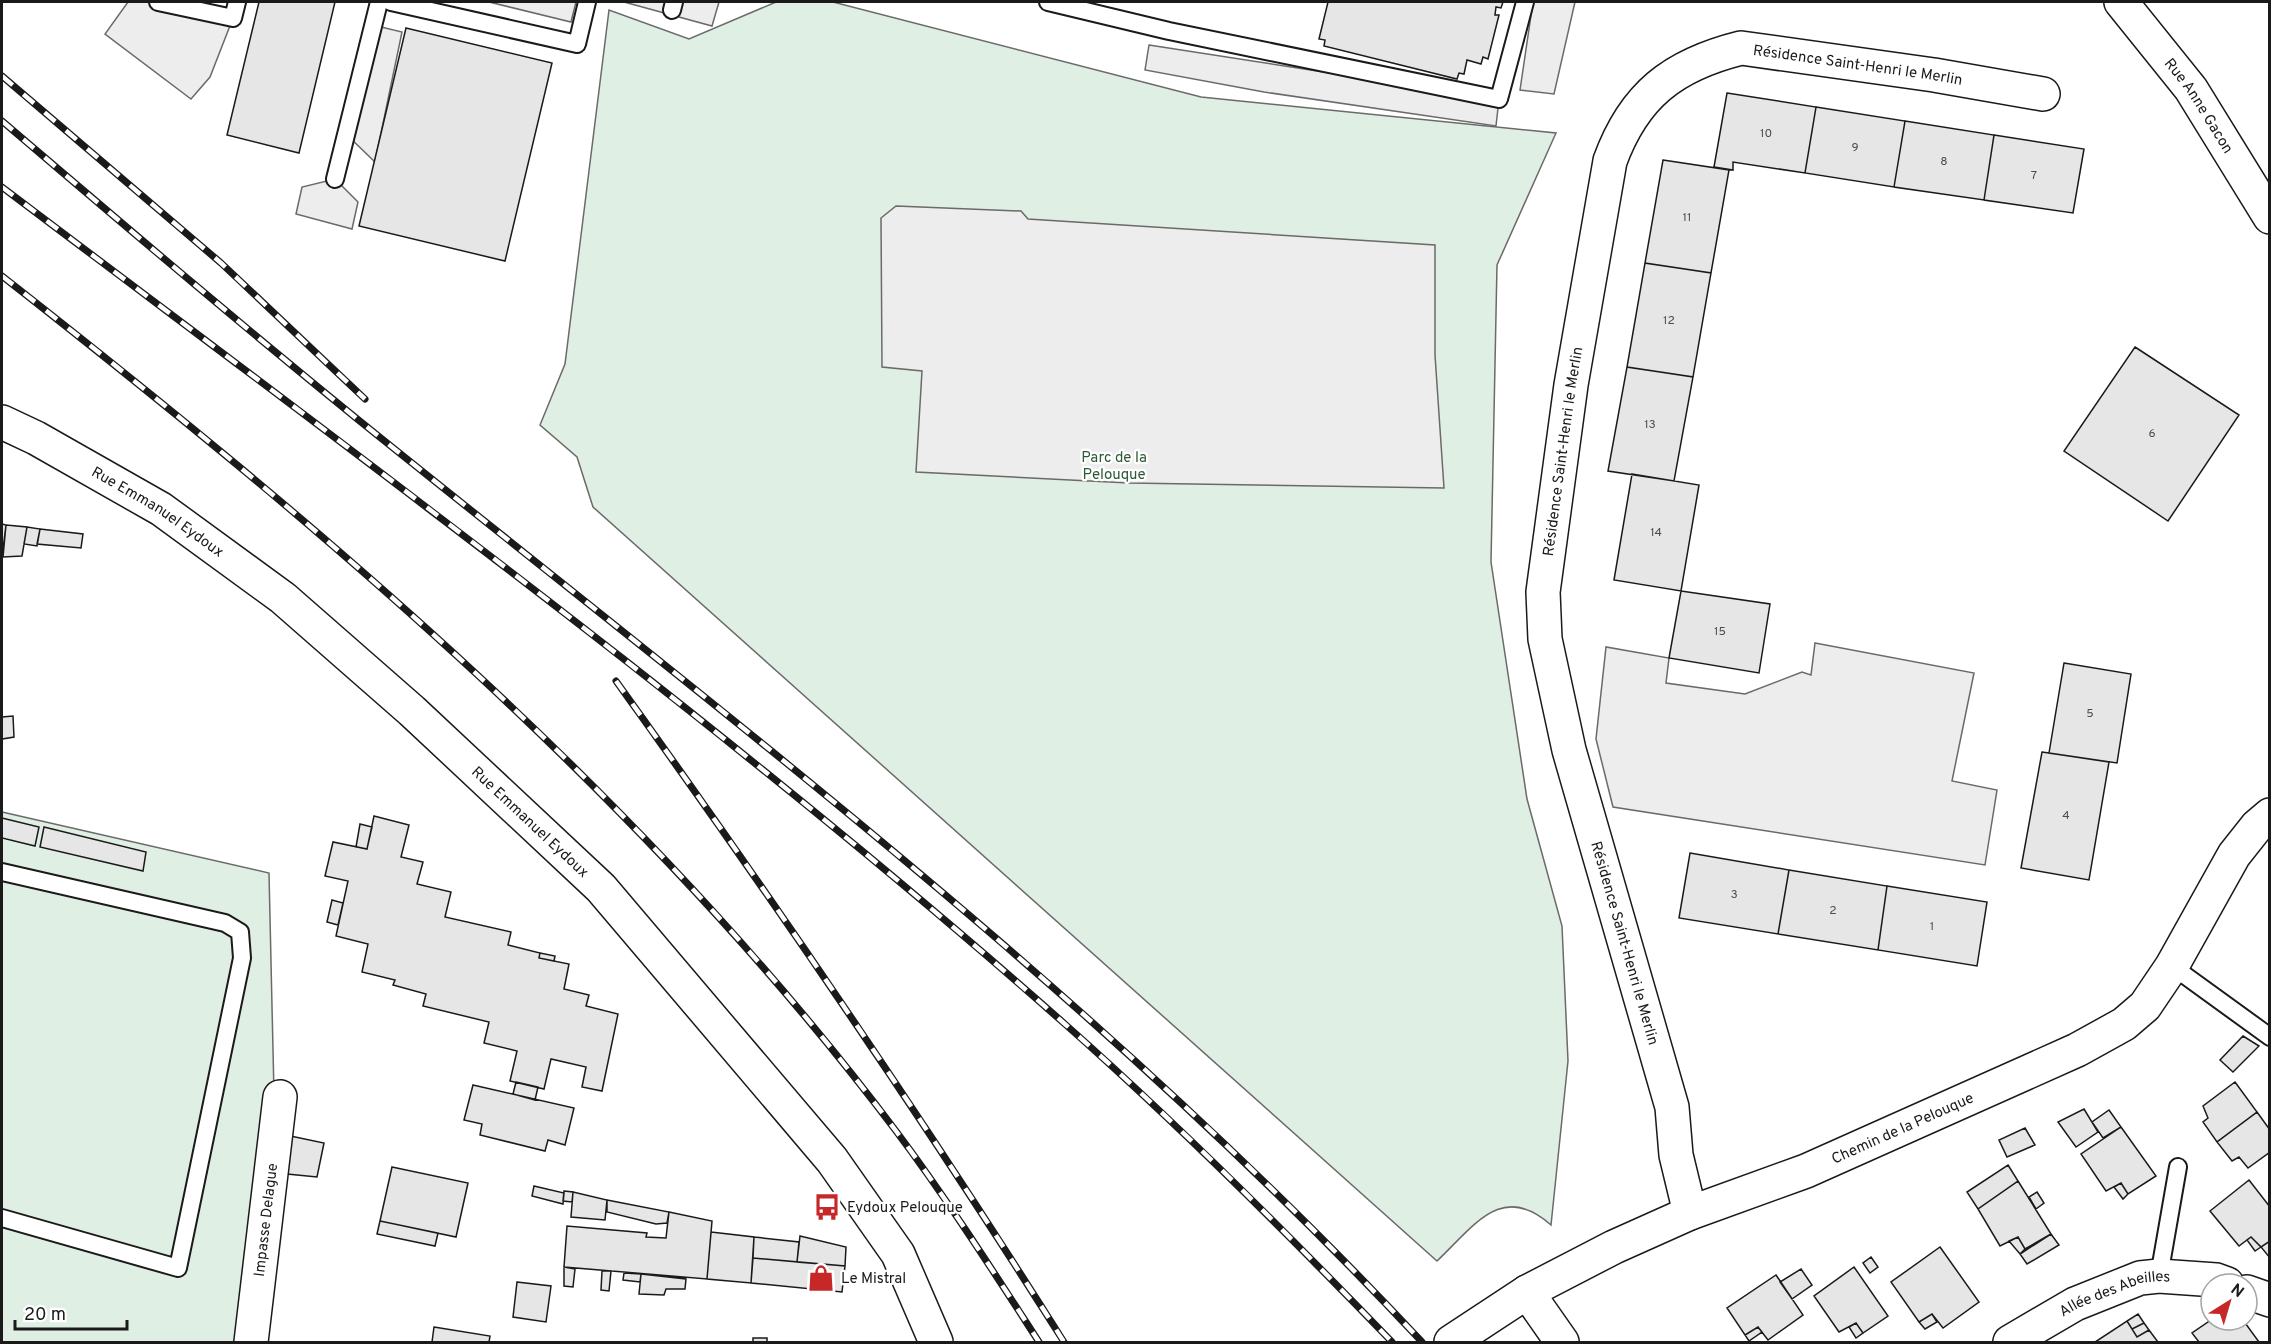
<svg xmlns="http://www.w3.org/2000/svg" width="2271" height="1344" font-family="Overpass,sans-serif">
<rect width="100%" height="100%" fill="#fff"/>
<path fill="#e0efe3" stroke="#6a6a6a" stroke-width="1.5" d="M 776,2 L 833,2 L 1201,97 L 1556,133 L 1497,265 L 1491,562 L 1527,799 L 1562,926 L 1568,1061 L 1551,1225 C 1502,1181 1474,1226 1437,1261 L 593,507 L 577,457 L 540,425 L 565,364 L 609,10 L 689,39 Z
M 2,812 L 269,873 L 274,1094 L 242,1342 L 2,1342 Z"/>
<path fill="#ededed" stroke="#6a6a6a" stroke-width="1.5" d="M 128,2 L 158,2 L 233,18 L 210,77 L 191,99 L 105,34 Z
M 489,2 L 576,2 L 571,22 Z
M 624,2 L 719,2 L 712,26 Z
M 1533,2 L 1575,2 L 1554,94 L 1520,90 Z
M 373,25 L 402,32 L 375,162 L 346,134 Z
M 1149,45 L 1499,99 L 1496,126 L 1264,92 L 1145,70 Z
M 335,179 L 358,202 L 352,229 L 296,214 L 302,187 Z
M 896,206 L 1021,211 L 1028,219 L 1435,245 L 1435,355 L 1444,488 L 1129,483 L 916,472 L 922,371 L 882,367 L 881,218 Z
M 1815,643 L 1974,673 L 1952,781 L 1997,790 L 1985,865 L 1613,807 L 1596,739 L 1606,647 L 1669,658 L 1666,683 L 1745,694 L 1802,672 L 1811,675 Z"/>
<path fill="#e6e6e6" stroke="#1a1a1a" stroke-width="1.5" d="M 259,2 L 335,2 L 299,153 L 227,135 Z
M 1328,2 L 1503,2 L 1501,8 L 1496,7 L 1495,15 L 1499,15 L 1488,59 L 1483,57 L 1481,64 L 1467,60 L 1464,74 L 1459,73 L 1457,79 L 1324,46 L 1325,40 L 1319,39 Z
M 406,28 L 552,63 L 505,261 L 359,226 Z
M 1727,93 L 1816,107 L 1805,173 L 1733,162 L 1733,170 L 1714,167 Z
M 1816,107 L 1905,121 L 1894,187 L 1805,173 Z
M 1905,121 L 1994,135 L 1984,200 L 1894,187 Z
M 1994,135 L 2084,149 L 2073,213 L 1984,200 Z
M 1663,160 L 1729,170 L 1711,273 L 1645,263 Z
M 1645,263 L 1711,273 L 1693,377 L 1627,367 Z
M 2135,347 L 2239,415 L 2168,521 L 2064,451 Z
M 1627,367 L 1693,377 L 1674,481 L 1608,471 Z
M 1632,474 L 1699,485 L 1681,591 L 1614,580 Z
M 2,524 L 6,525 L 2,557 Z
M 6,525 L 27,527 L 22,556 L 3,557 Z
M 27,527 L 40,529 L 37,546 L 24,544 Z
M 40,529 L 83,534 L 81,548 L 37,544 Z
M 1681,591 L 1770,604 L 1759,673 L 1669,658 Z
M 2064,663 L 2131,674 L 2117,763 L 2049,753 Z
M 13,716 L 14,737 L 2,739 L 2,717 Z
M 2042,752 L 2109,762 L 2089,880 L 2021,868 Z
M 374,816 L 409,825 L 401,857 L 423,862 L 417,884 L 451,892 L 445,917 L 511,932 L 508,945 L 540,953 L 539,958 L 569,964 L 564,989 L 589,995 L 586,1006 L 618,1014 L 602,1091 L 582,1087 L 586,1067 L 551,1059 L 544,1089 L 510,1081 L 517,1051 L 484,1043 L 489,1022 L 423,1006 L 426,994 L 393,985 L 395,980 L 362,972 L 368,944 L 336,936 L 348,881 L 325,876 L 333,842 L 367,849 Z
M 2,818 L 39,827 L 35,846 L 2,838 Z
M 360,824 L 372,827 L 367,849 L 356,847 Z
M 44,827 L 146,852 L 143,871 L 40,847 Z
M 1690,853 L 1789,870 L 1778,934 L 1679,918 Z
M 1789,870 L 1887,886 L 1878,950 L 1778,934 Z
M 1887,886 L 1987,902 L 1977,966 L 1878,950 Z
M 332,900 L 343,903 L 338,925 L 327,922 Z
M 540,953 L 555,956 L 554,961 L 539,958 Z
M 2243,1036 L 2259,1046 L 2233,1072 L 2220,1060 Z
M 516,1082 L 538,1087 L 535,1100 L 513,1094 Z
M 2235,1082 L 2257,1112 L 2217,1142 L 2203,1122 L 2208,1118 L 2203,1106 Z
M 473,1085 L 574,1108 L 565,1145 L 548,1140 L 545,1151 L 480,1135 L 482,1124 L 464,1120 Z
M 2084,1109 L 2098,1132 L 2076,1147 L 2058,1122 Z
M 2109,1110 L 2121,1127 L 2103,1138 L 2092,1122 Z
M 2257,1112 L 2270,1130 L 2270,1152 L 2248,1168 L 2239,1157 L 2232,1161 L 2217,1142 Z
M 2121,1127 L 2156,1176 L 2128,1194 L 2121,1183 L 2106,1191 L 2081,1154 Z
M 2025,1128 L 2035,1145 L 2007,1157 L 1999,1140 Z
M 281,1134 L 324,1143 L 317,1177 L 277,1173 Z
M 2008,1165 L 2018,1181 L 1978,1209 L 1967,1192 Z
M 392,1167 L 468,1183 L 456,1237 L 380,1221 Z
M 2249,1180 L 2270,1207 L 2270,1241 L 2261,1247 L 2251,1237 L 2239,1246 L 2210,1211 Z
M 2018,1181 L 2051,1234 L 2025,1249 L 2018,1237 L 2000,1246 L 1978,1209 Z
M 2121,1183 L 2128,1194 L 2123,1199 L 2114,1187 Z
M 534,1186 L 564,1193 L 563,1204 L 532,1196 Z
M 564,1191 L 573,1192 L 572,1202 L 563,1201 Z
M 573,1192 L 607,1200 L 605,1220 L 571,1217 Z
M 2037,1192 L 2044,1203 L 2036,1209 L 2029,1197 Z
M 607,1200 L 669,1212 L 667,1223 L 656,1224 L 607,1212 Z
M 669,1212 L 712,1221 L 707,1279 L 564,1267 L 567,1226 L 647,1233 L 646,1237 L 666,1238 Z
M 380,1221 L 438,1233 L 435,1246 L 377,1234 Z
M 711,1232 L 754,1237 L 751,1283 L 707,1279 Z
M 2051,1234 L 2059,1245 L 2027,1264 L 2020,1254 Z
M 800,1236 L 846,1247 L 845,1266 L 797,1262 Z
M 754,1237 L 799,1242 L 797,1262 L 753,1258 Z
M 2018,1237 L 2025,1249 L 2020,1254 L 2009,1241 Z
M 2251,1237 L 2261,1247 L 2255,1251 L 2247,1240 Z
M 2270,1241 L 2270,1258 L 2261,1247 Z
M 1940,1247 L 1979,1302 L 1943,1328 L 1932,1314 L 1919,1322 L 1891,1282 Z
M 1871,1257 L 1878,1267 L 1870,1273 L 1863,1263 Z
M 753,1258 L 845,1266 L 842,1292 L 751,1283 Z
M 564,1267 L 575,1269 L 573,1287 L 564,1286 Z
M 1854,1267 L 1888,1316 L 1863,1333 L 1856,1323 L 1839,1332 L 1814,1296 Z
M 1801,1269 L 1812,1285 L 1792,1299 L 1780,1282 Z
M 602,1271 L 611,1271 L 609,1291 L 601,1290 Z
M 624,1273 L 641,1274 L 640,1282 L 623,1280 Z
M 641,1274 L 686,1279 L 685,1289 L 666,1289 L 664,1295 L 639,1294 Z
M 1776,1275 L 1803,1315 L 1768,1340 L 1758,1327 L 1745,1335 L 1727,1308 Z
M 517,1282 L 551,1286 L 546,1322 L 513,1317 Z
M 1932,1314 L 1937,1322 L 1925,1329 L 1919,1322 Z
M 2138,1314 L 2144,1323 L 2132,1329 L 2127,1321 Z
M 2211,1320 L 2222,1320 L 2226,1325 L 2236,1320 L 2243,1320 L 2259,1342 L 2199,1342 L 2192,1333 Z
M 2127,1321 L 2137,1337 L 2149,1330 L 2158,1342 L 2095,1342 Z
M 1856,1323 L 1863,1333 L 1856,1338 L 1849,1327 Z
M 2144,1323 L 2149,1330 L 2137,1337 L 2132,1329 Z
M 434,1327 L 490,1336 L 489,1342 L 432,1342 Z
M 1758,1327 L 1762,1332 L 1749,1341 L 1745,1335 Z
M 753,1338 L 767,1338 L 767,1342 L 753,1342 Z"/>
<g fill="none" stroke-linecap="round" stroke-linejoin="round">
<defs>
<path id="lane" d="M 158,2 L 233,18 L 237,2
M 391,2 L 577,44 L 587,2
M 1048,2 L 1169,31 L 1499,99 L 1525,2
M 672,10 L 674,2
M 335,179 L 379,2
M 2,872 L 225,923 L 240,932 L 242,958 L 178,1268 L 2,1218
M 2172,966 L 2270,1037
M 2159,1276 L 2178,1167"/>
<g id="street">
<path id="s1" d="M 2121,2 L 2191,89 L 2270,217"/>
<path id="s2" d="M 1690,1213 L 1676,1155 L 1672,1107 L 1569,750 L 1545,639 L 1543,592 L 1571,385 L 1610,161 C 1634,95 1673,65 1741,48 L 1934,75 L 2043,94"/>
<path d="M 1527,1292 L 1562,1342"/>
<path d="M 2247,1292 L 2270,1300"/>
<path id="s3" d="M 251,1342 L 280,1097"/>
<path id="s4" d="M 1451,1342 L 1527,1292 L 1614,1247 L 1690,1213 L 1806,1171 L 2077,1050 L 2124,1024 L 2145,1006 L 2172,966 L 2234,855 L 2257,826 L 2270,815"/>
<path id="s5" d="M 2010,1342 L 2075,1304 L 2140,1278 L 2159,1276 L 2216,1280 L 2227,1284"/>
</g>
<g id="secondary">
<path id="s6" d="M 2,422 L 36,438 L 161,509 L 283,598 L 412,711 L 601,888 L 832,1160 L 898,1254 L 936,1342"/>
</g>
</defs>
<use href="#lane" stroke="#1a1a1a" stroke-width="20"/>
<use href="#street" stroke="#1a1a1a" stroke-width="36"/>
<use href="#secondary" stroke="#1a1a1a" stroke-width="36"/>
<use href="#lane" stroke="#fff" stroke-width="16"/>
<use href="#street" stroke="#fff" stroke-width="33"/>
<use href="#secondary" stroke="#fff" stroke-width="33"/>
<defs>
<path id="rail" d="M 2,76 L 221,263 L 365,399
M 2,121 C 131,231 260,341 392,447 C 747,732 1110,1008 1422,1342
M 2,187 C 362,459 728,726 1066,1025 C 1180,1126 1287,1233 1392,1342
M 2,276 C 325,529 647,800 896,1131 C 947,1199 993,1271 1039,1342
M 616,681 C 772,898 922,1117 1064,1342"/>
</defs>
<use href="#rail" stroke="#1a1a1a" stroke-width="7"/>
<use href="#rail" stroke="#fff" stroke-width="4.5" stroke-dasharray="14" stroke-linecap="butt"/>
</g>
<defs>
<symbol id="bus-bare" viewBox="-9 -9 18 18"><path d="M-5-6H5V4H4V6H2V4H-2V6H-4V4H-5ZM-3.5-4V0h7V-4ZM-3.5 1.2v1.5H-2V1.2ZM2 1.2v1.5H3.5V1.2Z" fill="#c62828" stroke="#fff" stroke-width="2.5" paint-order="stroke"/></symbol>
<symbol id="shop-bare" viewBox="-9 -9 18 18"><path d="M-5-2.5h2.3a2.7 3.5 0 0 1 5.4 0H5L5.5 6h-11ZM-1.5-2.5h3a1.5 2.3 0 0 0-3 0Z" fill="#c62828" stroke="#fff" stroke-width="2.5" paint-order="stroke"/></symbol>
</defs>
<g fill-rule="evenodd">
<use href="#bus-bare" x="808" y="1188" width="38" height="38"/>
<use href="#shop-bare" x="802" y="1259" width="38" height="38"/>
</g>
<g text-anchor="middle" stroke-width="4.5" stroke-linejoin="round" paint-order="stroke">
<g font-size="12" fill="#4d4d4d">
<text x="1766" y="137">10</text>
<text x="1855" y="151">9</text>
<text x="1944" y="165">8</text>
<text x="2034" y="179">7</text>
<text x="1687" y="221">11</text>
<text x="1669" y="324">12</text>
<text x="1650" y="428">13</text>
<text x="2152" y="437">6</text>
<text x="1656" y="536">14</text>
<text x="1720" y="635">15</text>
<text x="2090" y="717">5</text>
<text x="2066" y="819">4</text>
<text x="1734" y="898">3</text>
<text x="1833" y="914">2</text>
<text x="1932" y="930">1</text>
</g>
<g font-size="15" fill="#1a1a1a" stroke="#fff">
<text dy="5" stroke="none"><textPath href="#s2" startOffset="1376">Résidence Saint-Henri le Merlin</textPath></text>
<text dy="5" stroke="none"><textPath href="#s1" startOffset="130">Rue Anne Gacon</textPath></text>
<text dy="5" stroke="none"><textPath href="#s2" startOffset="782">Résidence Saint-Henri le Merlin</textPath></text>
<text dy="5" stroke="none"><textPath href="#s6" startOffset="180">Rue Emmanuel Eydoux</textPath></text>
<text dy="5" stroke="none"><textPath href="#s6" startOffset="666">Rue Emmanuel Eydoux</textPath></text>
<text transform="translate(1625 943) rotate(74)" y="5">Résidence Saint-Henri le Merlin</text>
<text dy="5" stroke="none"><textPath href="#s4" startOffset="501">Chemin de la Pelouque</textPath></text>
<text dy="5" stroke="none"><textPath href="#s3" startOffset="123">Impasse Delague</textPath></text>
<text dy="5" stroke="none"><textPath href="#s5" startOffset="117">Allée des Abeilles</textPath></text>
</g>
<g font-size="15" fill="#2b5a34" stroke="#fff">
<text x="1114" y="462">Parc de la<tspan x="1114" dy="17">Pelouque</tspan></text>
</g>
<g font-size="15" fill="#1a1a1a" stroke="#fff" text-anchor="start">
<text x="847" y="1212">Eydoux Pelouque</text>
<text x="841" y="1283">Le Mistral</text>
</g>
</g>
<rect width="2271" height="1344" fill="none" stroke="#1a1a1a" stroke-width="6"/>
<g transform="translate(2229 1302) rotate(37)"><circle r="28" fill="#ffffff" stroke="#a3a3a3" stroke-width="1.5"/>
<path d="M0-4.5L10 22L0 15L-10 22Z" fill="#c62828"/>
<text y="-9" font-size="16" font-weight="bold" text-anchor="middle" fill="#1a1a1a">N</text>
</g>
<path d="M15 1320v9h112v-9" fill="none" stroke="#1a1a1a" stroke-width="3"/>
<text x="24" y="1320" font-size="18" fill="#1a1a1a" stroke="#ffffff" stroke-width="4.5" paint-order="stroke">20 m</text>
</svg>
